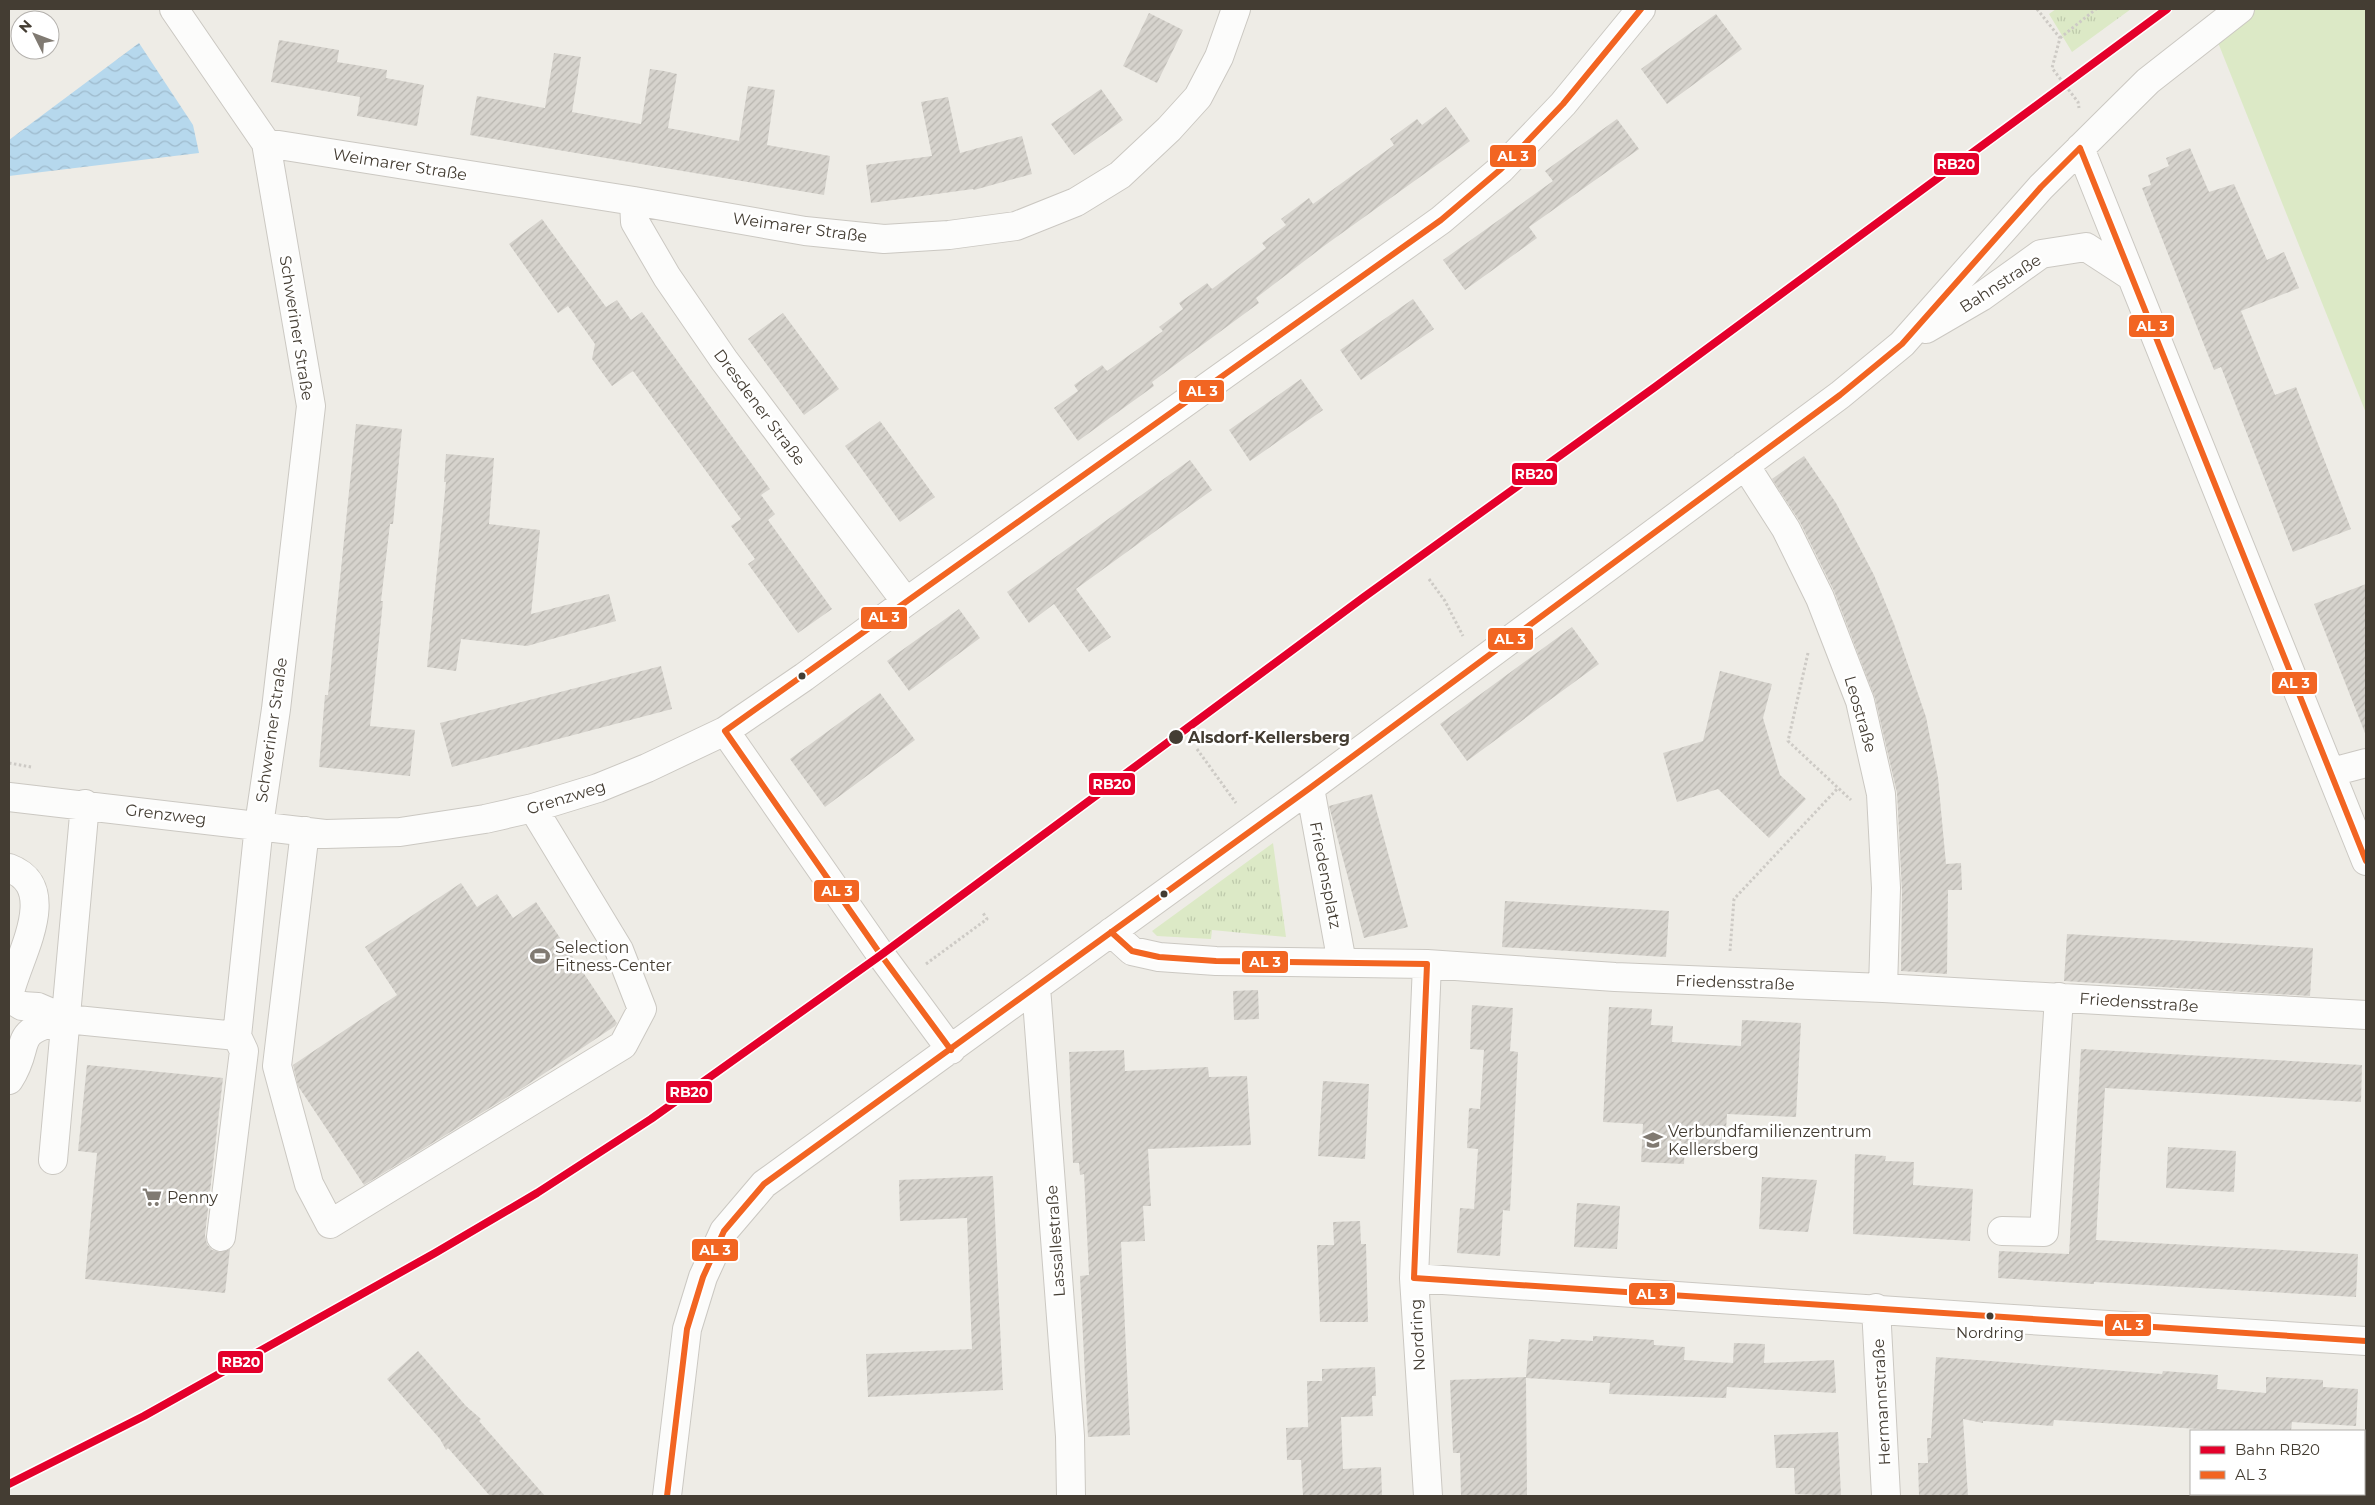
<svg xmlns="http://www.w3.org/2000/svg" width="2375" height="1505" font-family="Montserrat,sans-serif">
<defs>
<pattern id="grass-tufts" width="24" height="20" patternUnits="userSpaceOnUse" patternTransform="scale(1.25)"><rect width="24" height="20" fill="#dce9c6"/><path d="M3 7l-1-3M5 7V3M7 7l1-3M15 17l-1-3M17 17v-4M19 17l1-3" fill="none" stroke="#bec9ab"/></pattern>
<pattern id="water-waves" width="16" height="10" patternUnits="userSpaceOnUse" patternTransform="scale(1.25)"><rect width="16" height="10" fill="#b6d8ed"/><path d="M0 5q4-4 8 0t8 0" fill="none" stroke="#9ebacc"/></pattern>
<pattern id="building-hatch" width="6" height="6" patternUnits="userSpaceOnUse" patternTransform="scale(1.25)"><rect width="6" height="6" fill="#d6d3cd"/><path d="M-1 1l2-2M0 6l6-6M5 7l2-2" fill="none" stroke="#b9b6b0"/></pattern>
</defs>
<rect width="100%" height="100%" fill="#eeece6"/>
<path fill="url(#grass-tufts)" d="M 2056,9 L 2131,9 L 2072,52 L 2049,14 Z
M 1273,843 L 1286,937 L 1212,930 L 1211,939 L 1157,936 L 1152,931 Z"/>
<path fill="#dce9c6" d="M 2224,9 L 2366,9 L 2366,413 L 2209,20 Z"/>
<path fill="url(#water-waves)" d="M 139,43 L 193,125 L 199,153 L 9,176 L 9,140 Z"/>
<path fill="url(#building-hatch)" d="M 1149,13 L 1183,30 L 1157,83 L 1123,66 Z
M 1716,14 L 1742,49 L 1667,104 L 1641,69 Z
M 279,40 L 339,50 L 337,62 L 387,70 L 386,78 L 424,85 L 417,126 L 357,116 L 360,97 L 271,82 Z
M 554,53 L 581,57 L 572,112 L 641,124 L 650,69 L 664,71 L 677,74 L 668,128 L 739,141 L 748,86 L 775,90 L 767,145 L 830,156 L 824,195 L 470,135 L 477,96 L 545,108 Z
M 1101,89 L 1123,120 L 1074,155 L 1051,124 Z
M 948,97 L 960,153 L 1022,136 L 1032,174 L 974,190 L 973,189 L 871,203 L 866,165 L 932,156 L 921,102 Z
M 1446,107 L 1470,141 L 1324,246 L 1256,298 L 1259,303 L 1152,382 L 1154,386 L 1078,441 L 1054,408 L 1078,391 L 1074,385 L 1102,365 L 1107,371 L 1163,331 L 1159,327 L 1183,309 L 1179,303 L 1207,283 L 1212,289 L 1266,248 L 1262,243 L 1286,225 L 1281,219 L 1309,198 L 1313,204 L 1394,145 L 1390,139 L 1417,119 L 1422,125 Z
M 1617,119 L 1639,149 L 1529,227 L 1537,238 L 1465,290 L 1443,260 L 1553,181 L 1545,171 Z
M 2190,148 L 2209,192 L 2234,184 L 2267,260 L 2284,252 L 2299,288 L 2241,311 L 2275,395 L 2296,387 L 2351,529 L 2293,552 L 2221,367 L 2214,370 L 2142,188 L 2151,185 L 2148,175 L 2169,166 L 2166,158 Z
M 542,219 L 606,307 L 617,300 L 631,320 L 642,312 L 770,489 L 761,495 L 775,514 L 768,520 L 832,609 L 798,633 L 748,564 L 755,559 L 731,526 L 741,519 L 633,371 L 612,386 L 592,359 L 595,344 L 568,306 L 558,313 L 509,244 Z
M 1413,299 L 1434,329 L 1361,380 L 1340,350 Z
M 783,313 L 839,389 L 804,415 L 748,339 Z
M 1301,379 L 1323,410 L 1250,461 L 1229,430 Z
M 880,421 L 935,497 L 900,522 L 845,446 Z
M 356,424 L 402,429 L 393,524 L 390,524 L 385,567 L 381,601 L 383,601 L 370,726 L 415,730 L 410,776 L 319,767 L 325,695 L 328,695 Z
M 446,454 L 494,458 L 489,524 L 540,530 L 531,614 L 609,594 L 616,621 L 527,646 L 461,639 L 456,671 L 427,667 L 446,482 L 444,482 Z
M 1804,456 L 1836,503 L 1874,575 L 1894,624 L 1926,717 L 1938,778 L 1946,864 L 1961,863 L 1962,890 L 1948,890 L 1947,974 L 1901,971 L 1902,892 L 1897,793 L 1875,698 L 1834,591 L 1800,522 L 1772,479 Z
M 1190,460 L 1212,490 L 1076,589 L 1111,637 L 1089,652 L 1054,604 L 1029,623 L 1007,592 Z
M 2366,584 L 2366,732 L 2365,733 L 2314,604 Z
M 959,609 L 980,638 L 909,691 L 887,661 Z
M 1572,627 L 1599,664 L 1467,761 L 1440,724 Z
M 661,666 L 672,709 L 452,767 L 440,723 Z
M 1720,671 L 1772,684 L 1763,718 L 1780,775 L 1806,799 L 1769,838 L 1718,789 L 1677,802 L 1663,753 L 1703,741 Z
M 880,693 L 915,740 L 825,807 L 790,759 Z
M 1372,794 L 1408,927 L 1364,938 L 1329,806 Z
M 461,883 L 477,907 L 497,894 L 513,918 L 536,902 L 617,1023 L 615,1026 L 524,1087 L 364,1185 L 298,1086 L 293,1065 L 397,995 L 365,947 Z
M 1505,901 L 1669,911 L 1666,957 L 1502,947 Z
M 2067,934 L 2313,948 L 2310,996 L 2064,981 Z
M 1258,990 L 1259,1019 L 1234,1020 L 1233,991 Z
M 1472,1005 L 1513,1008 L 1510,1051 L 1518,1052 L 1510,1211 L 1503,1210 L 1500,1256 L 1457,1253 L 1460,1208 L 1474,1209 L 1478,1149 L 1467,1148 L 1469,1108 L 1480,1109 L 1484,1050 L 1470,1049 Z
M 1609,1007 L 1652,1009 L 1651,1025 L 1673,1026 L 1672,1042 L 1741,1046 L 1742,1020 L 1801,1023 L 1796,1117 L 1727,1114 L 1725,1146 L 1685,1144 L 1684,1164 L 1641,1162 L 1643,1124 L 1603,1122 Z
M 2081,1049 L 2362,1065 L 2361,1102 L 2105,1088 L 2096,1240 L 2358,1254 L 2356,1297 L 2094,1282 L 2094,1284 L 1998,1278 L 1999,1251 L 2069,1254 Z
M 1124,1050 L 1125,1071 L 1208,1067 L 1209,1077 L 1247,1076 L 1251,1145 L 1148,1149 L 1151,1206 L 1143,1206 L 1145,1241 L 1121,1242 L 1130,1435 L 1088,1437 L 1080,1276 L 1089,1275 L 1084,1174 L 1080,1175 L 1079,1163 L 1073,1163 L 1069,1052 Z
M 87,1065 L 223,1078 L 205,1235 L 207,1244 L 212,1250 L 220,1252 L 230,1249 L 225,1293 L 85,1279 L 97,1153 L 78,1151 Z
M 1323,1081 L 1369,1084 L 1365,1159 L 1318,1156 Z
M 2168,1147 L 2236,1151 L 2234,1192 L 2166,1188 Z
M 1855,1154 L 1886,1156 L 1885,1161 L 1914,1162 L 1913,1185 L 1973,1189 L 1970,1241 L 1853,1234 Z
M 993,1176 L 1003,1390 L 868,1397 L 866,1354 L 972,1349 L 967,1218 L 900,1221 L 899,1180 Z
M 1762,1177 L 1817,1180 L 1808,1232 L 1759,1229 Z
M 1577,1203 L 1620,1206 L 1617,1249 L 1574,1247 Z
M 1360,1221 L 1361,1244 L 1366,1244 L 1368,1322 L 1320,1322 L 1317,1245 L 1334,1245 L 1333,1222 Z
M 1593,1336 L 1654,1340 L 1654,1345 L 1685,1347 L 1684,1360 L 1733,1363 L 1734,1343 L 1765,1344 L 1764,1363 L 1834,1360 L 1836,1393 L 1727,1387 L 1726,1398 L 1609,1394 L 1610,1383 L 1526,1378 L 1527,1496 L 1461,1496 L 1460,1453 L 1453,1453 L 1450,1380 L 1526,1377 L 1529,1339 L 1560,1342 L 1561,1339 L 1593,1341 Z
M 418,1351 L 466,1406 L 481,1419 L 479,1421 L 545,1496 L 490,1496 L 448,1448 L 446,1450 L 440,1439 L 387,1379 Z
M 1936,1357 L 2162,1374 L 2163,1371 L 2218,1375 L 2217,1389 L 2266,1393 L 2266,1377 L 2323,1380 L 2323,1387 L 2358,1389 L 2356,1426 L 2292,1422 L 2291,1431 L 2231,1431 L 2054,1420 L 2053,1426 L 1983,1421 L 1983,1423 L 1963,1419 L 1968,1496 L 1919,1496 L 1918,1463 L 1928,1463 L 1927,1438 L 1931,1438 Z
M 1375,1367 L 1376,1396 L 1372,1396 L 1373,1416 L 1341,1417 L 1343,1469 L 1381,1467 L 1382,1496 L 1303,1496 L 1301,1460 L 1287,1460 L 1286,1428 L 1308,1427 L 1307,1381 L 1322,1381 L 1322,1369 Z
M 1838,1432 L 1841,1496 L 1795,1494 L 1794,1468 L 1776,1468 L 1774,1435 Z"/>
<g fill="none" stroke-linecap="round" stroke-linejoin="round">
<defs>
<path id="minor" d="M 174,9 L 266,143 L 311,406 L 276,709 L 259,825 L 237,1036 L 244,1051 L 221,1237
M 266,143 L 634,201 L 805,231 L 884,239 L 949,235 L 1016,226 L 1076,202 L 1120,175 L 1169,129 L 1198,97 L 1219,57 L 1236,9
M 2080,148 L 2366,861
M 634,201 L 635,222 L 667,277 L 724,360 L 906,602
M 1926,329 L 1981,297 L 2041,254 L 2086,247 L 2129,275
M 1745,465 L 1786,529 L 1820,598 L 1860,701 L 1881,794 L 1886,888 L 1883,988
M 725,731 L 881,955 L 951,1050
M 2332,772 L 2366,763
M 1310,788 L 1342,963
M 9,797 L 325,834 L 400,832 L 485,819 L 533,808 L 598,788 L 647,768 L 725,731 L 804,677 L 906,602 L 1441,220 L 1501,169 L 1563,104 L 1641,9
M 305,831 L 277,1066 L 309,1184 L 330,1224 L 623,1045 L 642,1009 L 619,950 L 533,808
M 9,868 C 63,888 16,960 9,996
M 1111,932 L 1132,951 L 1159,957 L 1216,961 L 1427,964 L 1615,977 L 1883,988 L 2366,1015
M 1427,964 L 1414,1278 L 1428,1496
M 1036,987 L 1070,1436 L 1071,1496
M 9,998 L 22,1006 L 38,1007 L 66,1019 C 7,1033 34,1041 9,1080
M 66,1019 L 237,1036
M 53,1160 L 85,804
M 2002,1231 L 2044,1232 L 2059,997
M 1414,1278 L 1997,1318 L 2366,1341
M 1876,1308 L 1886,1496
M 667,1496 L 687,1329 L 703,1277 L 724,1231 L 764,1184 L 1310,788 L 1840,395 L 1902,344 L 2041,187 L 2148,81 L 2240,9"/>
</defs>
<use href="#minor" stroke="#cbc8c2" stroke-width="30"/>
<path stroke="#cdcac5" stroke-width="3" stroke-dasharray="2.5 2.5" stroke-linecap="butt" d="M 2037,9 L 2060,38 L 2052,68 L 2078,102 L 2079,108
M 2060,38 L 2096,9
M 1429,579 L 1445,601 L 1463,636
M 1808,653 L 1788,741 L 1851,800
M 1197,749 L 1236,803
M 9,763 L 31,767
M 1730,951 L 1734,899 L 1838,788
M 926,964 L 987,919 L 983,913"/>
<use href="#minor" stroke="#fcfcfb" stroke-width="28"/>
<defs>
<path id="bus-1" d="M 2080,148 L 2366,861
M 725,731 L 1441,220 L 1501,169 L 1563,104 L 1641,9
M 725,731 L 881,955 L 951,1050
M 1111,932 L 1132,951 L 1159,957 L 1216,961 L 1427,964
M 1414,1278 L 2366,1341
M 1414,1278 L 1427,964
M 667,1496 L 687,1329 L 703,1277 L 724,1231 L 764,1184 L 1310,788 L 1840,395 L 1902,344 L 2041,187 L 2080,148"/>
</defs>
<use href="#bus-1" stroke="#fff" stroke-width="10"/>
<use href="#bus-1" stroke="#f26522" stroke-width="6"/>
<defs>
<path id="rail-1" d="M 9,1484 L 144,1416 L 435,1253 L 537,1193 L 651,1119 L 881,955 L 1364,597 L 1655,387 L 2167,9"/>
</defs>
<use href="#rail-1" stroke="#fff" stroke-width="11"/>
<use href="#rail-1" stroke="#e4002b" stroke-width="8"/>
</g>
<defs>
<symbol id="stadium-bare" viewBox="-9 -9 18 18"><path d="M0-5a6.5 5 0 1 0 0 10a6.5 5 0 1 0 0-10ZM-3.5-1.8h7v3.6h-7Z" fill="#807a72" stroke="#fff" stroke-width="2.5" paint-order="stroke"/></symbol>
<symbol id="school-bare" viewBox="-9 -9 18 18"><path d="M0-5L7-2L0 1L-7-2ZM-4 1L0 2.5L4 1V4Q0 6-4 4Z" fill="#807a72" stroke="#fff" stroke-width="2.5" paint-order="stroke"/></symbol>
<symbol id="supermarket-bare" viewBox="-9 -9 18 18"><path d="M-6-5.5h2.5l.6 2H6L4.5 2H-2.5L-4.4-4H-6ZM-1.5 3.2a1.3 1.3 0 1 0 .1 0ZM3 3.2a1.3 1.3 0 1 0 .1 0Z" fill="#807a72" stroke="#fff" stroke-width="2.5" paint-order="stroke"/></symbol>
</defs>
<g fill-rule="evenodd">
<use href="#stadium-bare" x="526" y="942" width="28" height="28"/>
<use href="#school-bare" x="1639" y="1126" width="28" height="28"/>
<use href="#supermarket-bare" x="138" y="1183" width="28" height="28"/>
</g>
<g fill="#443d33" stroke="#fff" stroke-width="2">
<circle cx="802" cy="676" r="4.5"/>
<circle cx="1176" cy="737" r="8"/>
<circle cx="1164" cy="894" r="4.5"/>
<circle cx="1990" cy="1316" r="4.5"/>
</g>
<g text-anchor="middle" stroke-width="5" stroke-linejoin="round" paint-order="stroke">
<g font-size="15" fill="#443d33" stroke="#fff">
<text x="1990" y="1338">Nordring</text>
</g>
<g font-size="16" fill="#443d33" stroke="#fff">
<text transform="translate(400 164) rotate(9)" y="6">Weimarer Straße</text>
<text transform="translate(800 227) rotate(8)" y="6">Weimarer Straße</text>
<text transform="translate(2000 283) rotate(-33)" y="6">Bahnstraße</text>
<text transform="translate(297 328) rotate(81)" y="6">Schweriner Straße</text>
<text transform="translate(760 407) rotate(53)" y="6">Dresdener Straße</text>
<text transform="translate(1861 714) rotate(74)" y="6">Leostraße</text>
<text transform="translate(271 730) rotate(-82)" y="6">Schweriner Straße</text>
<text transform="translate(566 797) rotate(-17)" y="6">Grenzweg</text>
<text transform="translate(166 814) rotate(7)" y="6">Grenzweg</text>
<text transform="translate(1326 875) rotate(79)" y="6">Friedensplatz</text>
<text transform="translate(1735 982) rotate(2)" y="6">Friedensstraße</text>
<text transform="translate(2139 1002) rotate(4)" y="6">Friedensstraße</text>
<text transform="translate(1055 1241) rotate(-94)" y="6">Lassallestraße</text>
<text transform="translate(1417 1335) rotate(-93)" y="6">Nordring</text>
<text transform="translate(1881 1402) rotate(-93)" y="6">Hermannstraße</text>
</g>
<g font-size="16" font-weight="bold" fill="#443d33" stroke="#fff" text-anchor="start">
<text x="1188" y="743">Alsdorf-Kellersberg</text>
</g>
<g font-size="16" fill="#443d33" stroke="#fff" text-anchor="start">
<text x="555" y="953">Selection<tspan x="555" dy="18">Fitness-Center</tspan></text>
<text x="1668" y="1137">Verbundfamilienzentrum<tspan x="1668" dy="18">Kellersberg</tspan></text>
<text x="167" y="1203">Penny</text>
</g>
</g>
<g stroke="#fff" stroke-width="2">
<rect x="1489" y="144" width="48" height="24" rx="5" fill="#f26522"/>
<rect x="1933" y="152" width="47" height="24" rx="5" fill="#e4002b"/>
<rect x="2128" y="314" width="47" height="24" rx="5" fill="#f26522"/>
<rect x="1178" y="379" width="47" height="24" rx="5" fill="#f26522"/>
<rect x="1511" y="462" width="47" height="24" rx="5" fill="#e4002b"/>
<rect x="860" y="606" width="48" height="24" rx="5" fill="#f26522"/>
<rect x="1487" y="627" width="47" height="24" rx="5" fill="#f26522"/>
<rect x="2271" y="671" width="47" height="24" rx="5" fill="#f26522"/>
<rect x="1088" y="772" width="48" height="24" rx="5" fill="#e4002b"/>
<rect x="813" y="879" width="47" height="24" rx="5" fill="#f26522"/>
<rect x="1241" y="950" width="48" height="24" rx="5" fill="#f26522"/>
<rect x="665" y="1080" width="48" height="24" rx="5" fill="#e4002b"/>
<rect x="691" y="1238" width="48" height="24" rx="5" fill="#f26522"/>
<rect x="1628" y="1282" width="48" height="24" rx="5" fill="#f26522"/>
<rect x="2104" y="1313" width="48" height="24" rx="5" fill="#f26522"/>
<rect x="217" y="1350" width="47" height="24" rx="5" fill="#e4002b"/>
</g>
<g font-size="14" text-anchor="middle" font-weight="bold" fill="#fff">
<text x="1513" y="161">AL 3</text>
<text x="1956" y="169">RB20</text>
<text x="2152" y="331">AL 3</text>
<text x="1202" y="396">AL 3</text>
<text x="1534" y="479">RB20</text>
<text x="884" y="622">AL 3</text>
<text x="1510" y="644">AL 3</text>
<text x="2294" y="688">AL 3</text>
<text x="1112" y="789">RB20</text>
<text x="837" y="896">AL 3</text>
<text x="1265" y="967">AL 3</text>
<text x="689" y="1097">RB20</text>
<text x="715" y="1255">AL 3</text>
<text x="1652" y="1299">AL 3</text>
<text x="2128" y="1330">AL 3</text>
<text x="241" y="1367">RB20</text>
</g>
<rect width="2375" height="1505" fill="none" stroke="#443d33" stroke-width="20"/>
<rect x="2190" y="1430" width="175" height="65" fill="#ffffff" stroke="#b4b1ad"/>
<rect x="2200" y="1446" width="25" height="8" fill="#e4002b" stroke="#b4b1ad"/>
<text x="2235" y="1455" font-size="15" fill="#443d33">Bahn RB20</text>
<rect x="2200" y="1471" width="25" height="8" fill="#f26522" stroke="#b4b1ad"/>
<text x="2235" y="1480" font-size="15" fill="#443d33">AL 3</text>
<g transform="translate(35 35) rotate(312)"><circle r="24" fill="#ffffff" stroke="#b4b1ad"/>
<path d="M0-4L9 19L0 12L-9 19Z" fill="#807a72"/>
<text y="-8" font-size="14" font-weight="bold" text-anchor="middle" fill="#443d33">N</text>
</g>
</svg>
